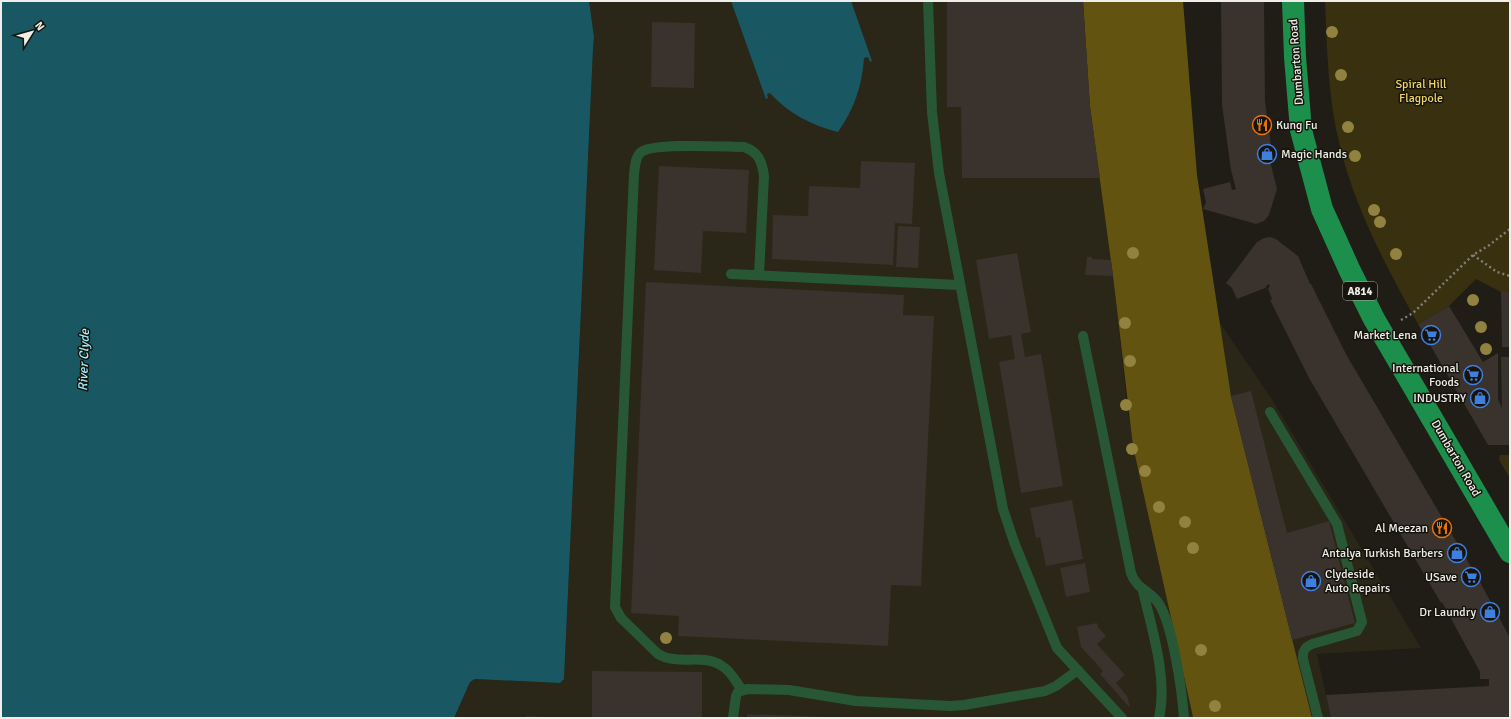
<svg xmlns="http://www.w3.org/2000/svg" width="1511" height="719" font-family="Signika,sans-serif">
<rect width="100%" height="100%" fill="#1f1d15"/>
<path fill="#2a2618" d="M 589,1 L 1083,1 L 1090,107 L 1113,276 L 1128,413 L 1196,718 L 454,718 L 470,682 L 475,679 L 560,683 L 564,679 L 593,49 L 594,37 Z
M 1218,320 L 1273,401 L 1421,648 L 1317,654 L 1331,718 L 1312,718 L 1231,396 Z"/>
<path fill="#38300e" d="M 1325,1 L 1510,1 L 1510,292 L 1501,292 L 1476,279 L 1449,306 L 1418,324 C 1387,268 1355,209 1340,146 C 1328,99 1327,50 1325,1 Z
M 1500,455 L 1510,455 L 1510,478 L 1499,460 Z"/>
<path fill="#625410" d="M 1083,1 L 1183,1 L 1197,175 L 1231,396 L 1312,718 L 1193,717 L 1133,446 L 1113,276 L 1090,107 Z"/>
<path fill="#195862" d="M 1,1 L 589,1 L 594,37 L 593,49 L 564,679 L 560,683 L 475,679 L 470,682 L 454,718 L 1,718 Z
M 731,1 L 851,1 L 872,61 L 870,62 L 868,57 L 864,58 C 862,87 854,109 838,132 C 811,125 789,114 770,93 L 767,94 L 768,98 L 766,99 Z"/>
<path fill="#3a322d" d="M 947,1 L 1083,1 L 1090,107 L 1100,178 L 962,178 L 961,107 L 947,107 Z
M 1221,1 L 1264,1 L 1265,101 L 1273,160 L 1270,161 L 1277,189 L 1269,215 L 1264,221 L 1256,224 L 1203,209 L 1206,202 L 1203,189 L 1230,182 L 1232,190 L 1236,189 L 1231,170 L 1222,105 Z
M 652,22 L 695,23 L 694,88 L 651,87 Z
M 861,161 L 915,163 L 912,224 L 895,223 L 893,265 L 772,259 L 773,215 L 808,216 L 809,186 L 860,188 Z
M 659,166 L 749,170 L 746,233 L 703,231 L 701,273 L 654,270 Z
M 898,226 L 920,227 L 918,268 L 896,267 Z
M 1270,237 L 1276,239 L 1298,256 L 1310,284 L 1311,284 L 1347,356 L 1480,582 L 1510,638 L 1510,718 L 1331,718 L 1326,695 L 1489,686 L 1489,679 L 1480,679 L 1480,672 L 1442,602 L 1441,603 L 1309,378 L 1270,300 L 1272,299 L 1268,289 L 1270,286 L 1268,284 L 1265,288 L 1237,299 L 1232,288 L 1226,283 L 1257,242 L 1264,238 Z
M 1017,253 L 1031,332 L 1021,334 L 1025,357 L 1041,354 L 1063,486 L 1021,493 L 999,362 L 1015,359 L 1011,335 L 989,339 L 976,260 Z
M 1087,257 L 1092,257 L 1092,259 L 1111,260 L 1113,276 L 1085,275 Z
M 646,282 L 904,295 L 903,315 L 934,316 L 921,586 L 891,585 L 888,646 L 678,636 L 679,616 L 631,613 Z
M 1501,292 L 1510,292 L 1510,347 L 1502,347 Z
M 1449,306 L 1483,362 L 1498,353 L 1498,399 L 1502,408 L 1501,357 L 1510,357 L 1510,445 L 1488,445 L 1418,324 Z
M 1251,391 L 1287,533 L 1329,521 L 1355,623 L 1292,640 L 1231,396 Z
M 1072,500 L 1083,559 L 1046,566 L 1040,537 L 1036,538 L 1030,508 Z
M 1085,563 L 1090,592 L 1066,597 L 1060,568 Z
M 1097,623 L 1098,627 L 1106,636 L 1097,644 L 1125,675 L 1116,683 L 1127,696 L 1130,706 L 1128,706 L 1100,674 L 1103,671 L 1081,647 L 1077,627 Z
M 592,671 L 702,672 L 702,718 L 592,718 Z
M 747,714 L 828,717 L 828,718 L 747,718 Z
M 526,716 L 547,717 L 547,718 L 526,718 Z"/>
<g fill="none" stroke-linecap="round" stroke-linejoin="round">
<path stroke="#817f79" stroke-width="2.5" stroke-dasharray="2 3" stroke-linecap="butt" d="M 1473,255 L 1497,272 L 1510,276
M 1401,320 L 1413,313 L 1473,255 L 1488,246 L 1510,229"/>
<path stroke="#285736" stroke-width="10" d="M 928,1 L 932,112 L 939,173 L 1003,509 L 1014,542 L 1057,648 L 1122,718
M 731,274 L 959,285
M 1083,336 L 1131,573 C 1136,589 1151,591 1159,604 C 1173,626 1182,691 1184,718
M 1270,412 L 1337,524 L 1362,622 L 1357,631 L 1312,644 C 1305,647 1302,651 1303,659 L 1318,718
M 1143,591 C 1152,630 1168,678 1159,718
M 742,690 C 736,682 731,671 722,666 C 704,653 678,666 658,654 L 621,618 L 615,607 L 634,174 C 635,167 635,158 640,153 C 650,142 726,147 744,147 C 759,152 762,162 764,176 L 759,275
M 733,718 L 736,696 L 738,692 L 747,689 L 789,690 L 856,701 L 950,706 L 964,705 L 1045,691 L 1056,686 L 1078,670"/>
<path stroke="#1d8f4c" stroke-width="22" d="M 1293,1 L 1295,57 L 1301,130 L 1322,209 L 1350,271 L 1374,319 L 1510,552"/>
</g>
<g fill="#918240">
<circle cx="1332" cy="32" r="6"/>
<circle cx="1341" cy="75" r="6"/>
<circle cx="1348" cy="127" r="6"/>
<circle cx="1355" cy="156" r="6"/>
<circle cx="1374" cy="210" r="6"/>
<circle cx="1380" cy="222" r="6"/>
<circle cx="1133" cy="253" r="6"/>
<circle cx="1396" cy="254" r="6"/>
<circle cx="1473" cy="300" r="6"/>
<circle cx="1125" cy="323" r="6"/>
<circle cx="1481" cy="327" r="6"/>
<circle cx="1486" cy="349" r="6"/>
<circle cx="1130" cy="361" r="6"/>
<circle cx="1126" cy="405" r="6"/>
<circle cx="1132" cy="449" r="6"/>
<circle cx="1145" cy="471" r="6"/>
<circle cx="1159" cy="507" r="6"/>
<circle cx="1185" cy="522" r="6"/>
<circle cx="1193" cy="548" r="6"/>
<circle cx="666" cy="638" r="6"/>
<circle cx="1201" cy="650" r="6"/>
<circle cx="1215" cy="706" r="6"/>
</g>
<defs>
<symbol id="restaurant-ring" viewBox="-11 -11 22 22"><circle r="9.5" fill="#16140c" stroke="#e8710a" stroke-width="1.5"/><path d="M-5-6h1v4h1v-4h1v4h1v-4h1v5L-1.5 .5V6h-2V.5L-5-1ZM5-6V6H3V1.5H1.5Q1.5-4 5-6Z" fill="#e8710a"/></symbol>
<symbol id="shop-ring" viewBox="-11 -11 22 22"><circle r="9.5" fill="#16140c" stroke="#3f7fe0" stroke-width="1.5"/><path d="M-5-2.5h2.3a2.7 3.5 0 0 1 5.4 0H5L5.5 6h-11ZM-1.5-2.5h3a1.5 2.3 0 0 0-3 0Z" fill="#3f7fe0"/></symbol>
<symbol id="supermarket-ring" viewBox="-11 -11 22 22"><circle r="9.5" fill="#16140c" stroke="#3f7fe0" stroke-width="1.5"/><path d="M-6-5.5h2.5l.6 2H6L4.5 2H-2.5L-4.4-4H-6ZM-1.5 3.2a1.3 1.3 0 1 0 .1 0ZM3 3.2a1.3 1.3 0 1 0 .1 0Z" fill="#3f7fe0"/></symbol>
</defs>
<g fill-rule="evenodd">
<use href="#restaurant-ring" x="1251" y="114" width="22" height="22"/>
<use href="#shop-ring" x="1256" y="143" width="22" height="22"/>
<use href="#supermarket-ring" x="1420" y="324" width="22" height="22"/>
<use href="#supermarket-ring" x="1462" y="364" width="22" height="22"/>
<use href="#shop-ring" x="1469" y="387" width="22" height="22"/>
<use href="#restaurant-ring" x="1431" y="517" width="22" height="22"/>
<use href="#shop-ring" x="1446" y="542" width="22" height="22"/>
<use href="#supermarket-ring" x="1460" y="566" width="22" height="22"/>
<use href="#shop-ring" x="1300" y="570" width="22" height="22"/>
<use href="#shop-ring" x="1479" y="601" width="22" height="22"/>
</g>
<g text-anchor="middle" stroke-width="3" stroke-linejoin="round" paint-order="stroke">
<rect fill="#16140c" stroke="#aeada7" stroke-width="1" x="1343" y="282" width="34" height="18" rx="3"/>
<g font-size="11" font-weight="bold" fill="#efeee9">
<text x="1360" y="295">A814</text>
</g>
<g font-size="12" fill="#efeee9" stroke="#16140c">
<text transform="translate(1296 62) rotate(-94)" y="4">Dumbarton Road</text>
<text transform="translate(1456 458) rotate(60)" y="4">Dumbarton Road</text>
</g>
<g font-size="12" fill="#efd564" stroke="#16140c">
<text x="1421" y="88">Spiral Hill<tspan x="1421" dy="14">Flagpole</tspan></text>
</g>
<g font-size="12" fill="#efeee9" stroke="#16140c" text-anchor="end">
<text x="1276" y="129" text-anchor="start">Kung Fu</text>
<text x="1281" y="158" text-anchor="start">Magic Hands</text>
<text x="1417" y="339">Market Lena</text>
<text x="1459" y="372">International<tspan x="1459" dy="14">Foods</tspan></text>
<text x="1466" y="402">INDUSTRY</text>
<text x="1428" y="532">Al Meezan</text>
<text x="1443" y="557">Antalya Turkish Barbers</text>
<text x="1325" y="578" text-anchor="start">Clydeside<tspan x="1325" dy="14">Auto Repairs</tspan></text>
<text x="1457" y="581">USave</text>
<text x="1476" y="616">Dr Laundry</text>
</g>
<g font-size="13" font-style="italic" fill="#9deffd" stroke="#16140c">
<text transform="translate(83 360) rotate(-88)" y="5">River Clyde</text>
</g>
</g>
<rect width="1511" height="719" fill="none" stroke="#efeee9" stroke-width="4"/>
<g transform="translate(32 32) rotate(53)" stroke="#16140c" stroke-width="3" paint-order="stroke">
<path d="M0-3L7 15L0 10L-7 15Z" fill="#efeee9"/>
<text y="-6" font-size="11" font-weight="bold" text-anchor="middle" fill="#efeee9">N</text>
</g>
</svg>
